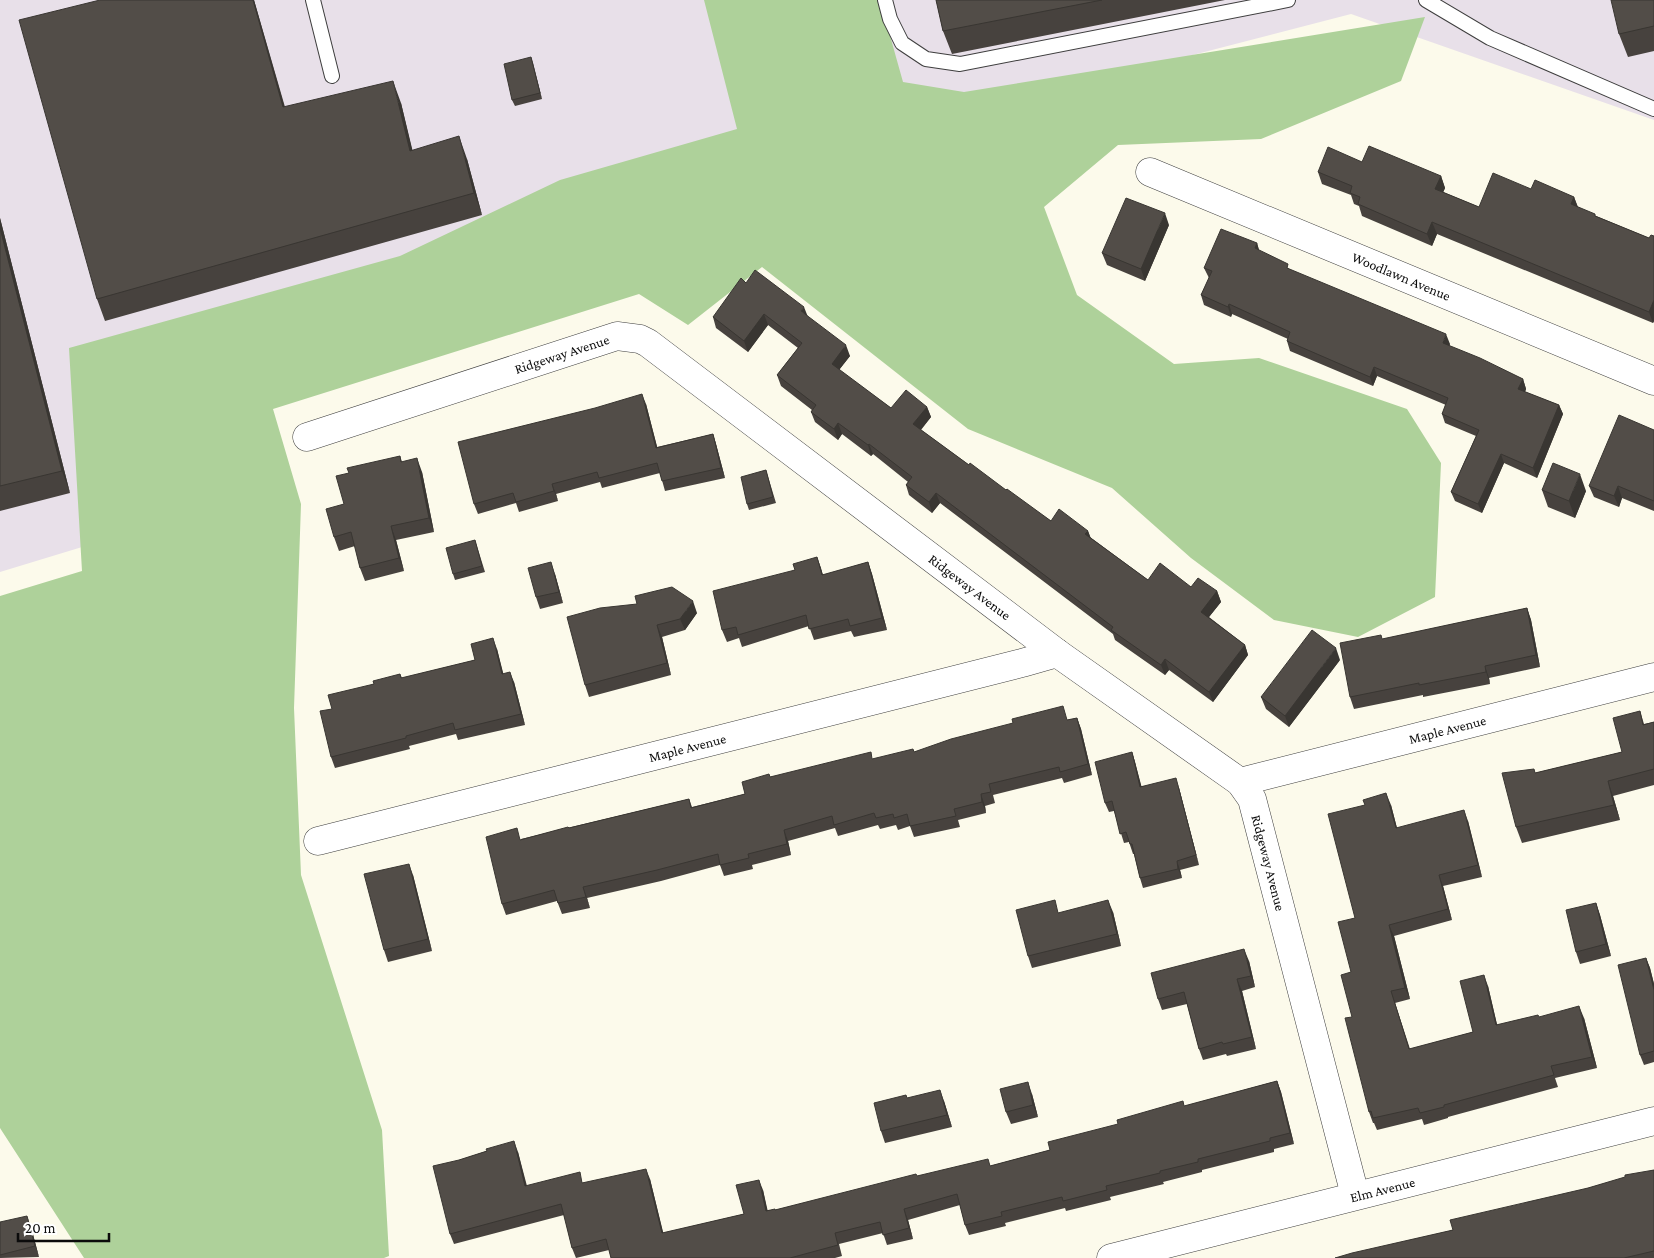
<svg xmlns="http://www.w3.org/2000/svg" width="1654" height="1258" font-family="'Crimson Pro',serif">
<rect width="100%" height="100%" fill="#fcfaeb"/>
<path fill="#e8e0e9" d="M 0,0 L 1654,0 L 1654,120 L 1351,14 L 571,216 L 108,362 L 138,530 L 0,572 Z"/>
<path fill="#aed19a" d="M 704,0 L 880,0 L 903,82 L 964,92 L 1425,17 L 1401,81 L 1261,139 L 1118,145 L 1044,207 L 1077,295 L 1174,364 L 1259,358 L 1407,409 L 1441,463 L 1435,597 L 1358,637 L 1274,620 L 1191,558 L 1112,488 L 968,429 L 762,267 L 688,325 L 639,294 L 273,409 L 301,504 L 294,708 L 301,875 L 382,1130 L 389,1256 L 384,1258 L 84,1258 L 0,1128 L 0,596 L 82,571 L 69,348 L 400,256 L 560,180 L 737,129 Z"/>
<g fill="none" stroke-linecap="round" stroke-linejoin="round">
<defs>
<path id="lane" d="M 313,0 L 332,76
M 885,0 L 890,19 L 902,43 L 926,59 L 960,64 L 1288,0
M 1426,0 L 1490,38 L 1654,109"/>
<g id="street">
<path id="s1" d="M 1150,172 L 1654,381"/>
<path id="s2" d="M 307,437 L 617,336 L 640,339 L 648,343 L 1057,653 L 1240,782 L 1252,799 L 1355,1195"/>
<path id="s3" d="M 1240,782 L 1654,677"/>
<path id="s4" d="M 318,841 L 1022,663 L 1057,653"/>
<path id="s5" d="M 1111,1258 L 1654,1121"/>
</g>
</defs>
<use href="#lane" stroke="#3e3e3e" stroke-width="16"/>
<use href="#street" stroke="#3e3e3e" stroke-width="29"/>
<use href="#lane" stroke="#fff" stroke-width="14"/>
<use href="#street" stroke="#fff" stroke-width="28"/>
</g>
<path fill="#47423e" d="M 100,0 L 254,0 L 285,107 L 401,103 L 412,150 L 467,159 L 482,215 L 105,321 L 97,299 Z
M 936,0 L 1225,0 L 952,54 L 943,31 Z
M 1654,0 L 1654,51 L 1628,57 L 1619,34 Z
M 531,57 L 542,99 L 515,106 L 512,100 Z
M 1362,162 L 1441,176 L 1445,188 L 1443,192 L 1479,207 L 1531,189 L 1574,197 L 1578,207 L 1596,216 L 1649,238 L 1654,236 L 1654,321 L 1653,323 L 1437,234 L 1432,246 L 1362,216 L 1359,206 L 1354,204 L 1351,195 L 1322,184 L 1318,172 Z
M 0,218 L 70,493 L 0,511 Z
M 1169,225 L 1145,281 L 1107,265 L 1102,253 Z
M 1257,243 L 1259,251 L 1291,270 L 1450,344 L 1449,346 L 1523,379 L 1526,389 L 1525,392 L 1559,405 L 1563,414 L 1537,478 L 1504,463 L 1482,513 L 1455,501 L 1451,492 L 1476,436 L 1445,423 L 1442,414 L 1446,405 L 1377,376 L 1373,386 L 1290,351 L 1287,341 L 1288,339 L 1232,314 L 1231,317 L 1204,305 L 1201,295 L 1209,278 L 1204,268 Z
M 746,283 L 808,317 L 850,356 L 839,370 L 891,408 L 927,407 L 931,417 L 921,430 L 969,465 L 1051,521 L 1088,531 L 1090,537 L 1148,580 L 1217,591 L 1221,602 L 1209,617 L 1245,645 L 1248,655 L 1213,702 L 1169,670 L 1165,675 L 1115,640 L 1113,634 L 940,503 L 932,513 L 909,495 L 906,485 L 908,482 L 873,454 L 871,456 L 842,434 L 838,440 L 815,422 L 811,412 L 812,410 L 781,386 L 777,375 L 798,348 L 768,325 L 748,352 L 716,328 L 713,317 Z
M 646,404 L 657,447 L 713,434 L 716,444 L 725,478 L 665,491 L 660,473 L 602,488 L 600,482 L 556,494 L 558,501 L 519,512 L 516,503 L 478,514 L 474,504 Z
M 1654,430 L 1654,511 L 1622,498 L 1619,507 L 1594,497 L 1589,486 Z
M 400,456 L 402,462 L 422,472 L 434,532 L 396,540 L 404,571 L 365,581 L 360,568 L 355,546 L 339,551 L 334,537 L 344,504 L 349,473 Z
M 766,470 L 776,503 L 749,510 L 747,504 Z
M 1542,490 L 1586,491 L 1575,518 L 1548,507 Z
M 475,540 L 485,572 L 455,580 L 453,574 Z
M 817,557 L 823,575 L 868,562 L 872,574 L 887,630 L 854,637 L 851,631 L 814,640 L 809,626 L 742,647 L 739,638 L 727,642 L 722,630 L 795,570 Z
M 555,574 L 563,603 L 540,609 L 536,597 Z
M 600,608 L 697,613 L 685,630 L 662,637 L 671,675 L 589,697 L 585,685 Z
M 1527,608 L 1531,620 L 1540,667 L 1489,678 L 1490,684 L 1423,697 L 1423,695 L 1354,709 L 1350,697 L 1383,639 Z
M 497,649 L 503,674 L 514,682 L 525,725 L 458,740 L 456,734 L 409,746 L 410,749 L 335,768 L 331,757 L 332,709 L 374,684 L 400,674 L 402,678 L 475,660 Z
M 1340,660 L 1289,727 L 1266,709 L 1261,697 Z
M 1640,711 L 1644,724 L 1654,722 L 1654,785 L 1613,796 L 1620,820 L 1522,843 L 1516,827 L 1535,773 L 1622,752 Z
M 1077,718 L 1081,729 L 1092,775 L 1064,783 L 1062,778 L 993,795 L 995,803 L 985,806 L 986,813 L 958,820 L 960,827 L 914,837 L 910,826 L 898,830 L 896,825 L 880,829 L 878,825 L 838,836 L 835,828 L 788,841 L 791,855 L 752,865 L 753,869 L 724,876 L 720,865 L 661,881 L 587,898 L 590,908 L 562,914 L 557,901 L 506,915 L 502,904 L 521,839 L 689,799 L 692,807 L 745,794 L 770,777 L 914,752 Z
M 1132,752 L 1135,762 L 1141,786 L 1179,788 L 1199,865 L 1180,870 L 1182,878 L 1143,888 L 1140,878 L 1134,854 L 1133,854 L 1129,842 L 1124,843 L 1114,811 L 1109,812 L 1105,803 Z
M 1365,805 L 1391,805 L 1397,828 L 1468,821 L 1482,877 L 1443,886 L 1452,920 L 1394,936 L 1410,999 L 1395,1003 L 1410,1049 L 1473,1032 L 1488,986 L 1497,1025 L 1539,1017 L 1584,1018 L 1597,1068 L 1555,1078 L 1558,1087 L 1448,1117 L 1448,1118 L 1424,1125 L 1422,1119 L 1377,1130 L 1374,1123 L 1373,1123 L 1369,1112 L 1352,1017 L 1351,972 L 1355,918 Z
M 413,875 L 432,951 L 388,962 L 384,950 Z
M 1596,903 L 1600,915 L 1611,956 L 1580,964 L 1576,952 Z
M 1113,912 L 1121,946 L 1032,968 L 1028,956 L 1059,913 Z
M 1646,958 L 1650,968 L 1654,984 L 1654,1062 L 1644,1065 L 1640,1055 Z
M 1249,961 L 1255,987 L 1242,991 L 1256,1049 L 1227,1056 L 1226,1054 L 1203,1060 L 1199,1049 L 1187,1004 L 1162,1010 L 1158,999 Z
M 1277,1081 L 1281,1092 L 1294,1144 L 1274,1149 L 1274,1152 L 1202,1170 L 1202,1172 L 1163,1182 L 1164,1184 L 1110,1197 L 1111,1200 L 1066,1211 L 1065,1208 L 1005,1223 L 1006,1226 L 969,1235 L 965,1225 L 960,1205 L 908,1220 L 913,1239 L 887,1245 L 883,1233 L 839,1244 L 842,1256 L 835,1258 L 611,1258 L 609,1250 L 576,1258 L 572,1248 L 564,1215 L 454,1244 L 450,1234 L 459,1160 L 487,1151 L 518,1152 L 527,1186 L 650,1179 L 663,1233 L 744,1214 L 763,1190 L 767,1210 L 775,1210 L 917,1176 L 990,1166 L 1050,1150 L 1185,1106 Z
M 1032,1094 L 1038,1117 L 1011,1124 L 1006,1112 Z
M 908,1098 L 944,1101 L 952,1127 L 885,1143 L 881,1131 Z
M 1654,1170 L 1654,1258 L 1335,1258 L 1453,1230 L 1588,1188 Z
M 0,1222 L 31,1227 L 39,1257 L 0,1258 Z"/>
<path fill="#393632" d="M 253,0 L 254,0 L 291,130 L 283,107 Z
M 531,57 L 533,63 L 542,99 L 540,93 Z
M 393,81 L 401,103 L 418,173 L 410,151 Z
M 459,136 L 467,159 L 482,215 L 474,193 Z
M 1441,176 L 1445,188 L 1440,200 L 1435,189 Z
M 1574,197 L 1578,208 L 1571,204 Z
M 1165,213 L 1169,225 L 1145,281 L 1141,269 Z
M 0,218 L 70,493 L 62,471 L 0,228 Z
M 1432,222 L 1437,234 L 1432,246 L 1427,234 Z
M 1257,243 L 1260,253 L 1255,248 Z
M 1654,300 L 1654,321 L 1653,323 L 1649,312 Z
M 1229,304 L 1232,314 L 1231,317 L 1228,307 Z
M 804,307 L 808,317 L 801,311 Z
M 764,314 L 768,325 L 748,352 L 744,341 Z
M 1446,334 L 1450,344 L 1446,353 L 1443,343 Z
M 846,345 L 850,356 L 835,375 L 832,364 Z
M 1374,367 L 1377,376 L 1373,386 L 1370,377 Z
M 1523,379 L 1526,389 L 1522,399 L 1518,389 Z
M 642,394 L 646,404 L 660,458 L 656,448 Z
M 1559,405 L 1563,414 L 1537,478 L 1533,468 Z
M 927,407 L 931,417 L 917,434 L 913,424 Z
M 838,423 L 842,434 L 838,440 L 834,429 Z
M 713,434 L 716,444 L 725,478 L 721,468 Z
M 869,444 L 873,454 L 871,456 L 868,445 Z
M 1501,454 L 1504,463 L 1482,513 L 1478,504 Z
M 417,458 L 422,472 L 434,532 L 429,518 Z
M 1580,474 L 1586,491 L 1575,518 L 1569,501 Z
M 552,484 L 556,494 L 558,501 L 554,491 Z
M 1618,486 L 1622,498 L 1619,507 L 1614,496 Z
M 936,493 L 940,503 L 932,513 L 929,502 Z
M 391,526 L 396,540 L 404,571 L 399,558 Z
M 1088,531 L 1092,541 L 1085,534 Z
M 817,557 L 821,568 L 826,587 L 822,575 Z
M 551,562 L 555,574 L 563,603 L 559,592 Z
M 868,562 L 872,574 L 887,630 L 882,618 Z
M 1217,591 L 1221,602 L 1205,622 L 1201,612 Z
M 693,601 L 697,613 L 685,630 L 680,619 Z
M 1527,608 L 1531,620 L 1540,667 L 1536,655 Z
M 657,625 L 662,637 L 671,675 L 667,663 Z
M 493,638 L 497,649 L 506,684 L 502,674 Z
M 1245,645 L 1248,655 L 1213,702 L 1209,692 Z
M 1336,648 L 1340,660 L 1289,727 L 1285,716 Z
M 1165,659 L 1169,670 L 1165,675 L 1161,665 Z
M 1485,666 L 1489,678 L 1490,684 L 1486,672 Z
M 510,672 L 514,682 L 525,725 L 521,714 Z
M 1077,718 L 1081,729 L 1092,775 L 1088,764 Z
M 1132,752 L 1135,762 L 1144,796 L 1140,787 Z
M 1176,778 L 1179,788 L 1199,865 L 1196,855 Z
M 1608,781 L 1613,796 L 1620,820 L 1614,805 Z
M 1386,793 L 1391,805 L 1400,840 L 1396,828 Z
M 981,794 L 985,806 L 986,813 L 982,802 Z
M 1464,810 L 1468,821 L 1482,877 L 1478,865 Z
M 784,830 L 788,841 L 791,855 L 787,844 Z
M 1177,861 L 1180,870 L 1182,878 L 1178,869 Z
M 409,864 L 413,875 L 432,951 L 428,939 Z
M 1439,875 L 1443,886 L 1452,920 L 1448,909 Z
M 583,887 L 587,898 L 590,908 L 586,897 Z
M 1108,900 L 1113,912 L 1121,946 L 1117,934 Z
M 1596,903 L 1600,915 L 1611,956 L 1606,944 Z
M 1389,925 L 1394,936 L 1410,999 L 1405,988 Z
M 1244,949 L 1249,961 L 1255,987 L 1251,976 Z
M 1646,958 L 1650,968 L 1654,984 L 1654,990 Z
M 1484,975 L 1488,986 L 1500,1037 L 1496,1025 Z
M 1237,979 L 1242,991 L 1256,1049 L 1252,1037 Z
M 1391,991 L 1395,1003 L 1413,1061 L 1409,1049 Z
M 1579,1006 L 1584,1018 L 1597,1068 L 1592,1057 Z
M 1277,1081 L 1281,1092 L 1294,1144 L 1290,1133 Z
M 1028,1082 L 1032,1094 L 1038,1117 L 1033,1105 Z
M 940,1090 L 944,1101 L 952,1127 L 947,1115 Z
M 514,1141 L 518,1152 L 529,1197 L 525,1186 Z
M 646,1169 L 650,1179 L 666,1244 L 662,1233 Z
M 759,1180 L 763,1190 L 770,1221 L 766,1211 Z
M 904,1209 L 908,1220 L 913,1239 L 909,1228 Z
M 27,1216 L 31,1227 L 39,1257 L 35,1246 Z"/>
<path fill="#524d48" stroke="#393632" d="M 100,0 L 253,0 L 283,107 L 393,81 L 410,151 L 459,136 L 474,193 L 97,299 L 19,20 Z
M 936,0 L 1102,0 L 943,31 Z
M 1611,0 L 1654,0 L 1654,26 L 1619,34 Z
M 531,57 L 540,93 L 512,100 L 504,64 Z
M 1369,146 L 1441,176 L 1435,189 L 1479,207 L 1493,173 L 1531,189 L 1535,180 L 1574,197 L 1571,204 L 1595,214 L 1595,216 L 1649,238 L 1651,235 L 1654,236 L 1654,300 L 1649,312 L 1432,222 L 1427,234 L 1358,204 L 1360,197 L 1350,193 L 1352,186 L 1318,172 L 1328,147 L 1362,162 Z
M 1126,198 L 1165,213 L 1141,269 L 1102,253 Z
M 0,228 L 62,471 L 0,486 Z
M 1221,229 L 1257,243 L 1255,248 L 1288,264 L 1287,268 L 1446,334 L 1443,343 L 1480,358 L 1523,379 L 1518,389 L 1559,405 L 1533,468 L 1501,454 L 1478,504 L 1451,492 L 1479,430 L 1442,414 L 1448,398 L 1374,367 L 1370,377 L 1287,341 L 1290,332 L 1229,304 L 1228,307 L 1201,295 L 1212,271 L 1204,268 Z
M 755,270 L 804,307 L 801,311 L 846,345 L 832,364 L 891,408 L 906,390 L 927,407 L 913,424 L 969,465 L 970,463 L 1006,490 L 1007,489 L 1051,521 L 1059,509 L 1088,531 L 1085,534 L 1148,580 L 1160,563 L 1191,587 L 1198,578 L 1217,591 L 1201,612 L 1245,645 L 1209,692 L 1165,659 L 1161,665 L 1111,630 L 1113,627 L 936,493 L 929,502 L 906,485 L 912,477 L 869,444 L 868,445 L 838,423 L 834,429 L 811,412 L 816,405 L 777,375 L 802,343 L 764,314 L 744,341 L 713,317 L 741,278 L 746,283 Z
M 642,394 L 656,448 L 713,434 L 721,468 L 662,481 L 657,463 L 599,478 L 597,472 L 552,484 L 554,491 L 516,502 L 513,493 L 474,504 L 458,442 L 595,408 Z
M 1619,415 L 1654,430 L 1654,501 L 1618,486 L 1614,496 L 1589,486 Z
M 400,456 L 401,462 L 417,458 L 429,518 L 391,526 L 399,558 L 360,568 L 351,532 L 334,537 L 326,509 L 344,504 L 336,476 L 349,473 L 347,468 Z
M 1553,463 L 1580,474 L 1569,501 L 1542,490 Z
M 766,470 L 773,497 L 747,504 L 741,477 Z
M 475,540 L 482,566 L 453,574 L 446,548 Z
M 817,557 L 822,575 L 868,562 L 882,618 L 850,626 L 848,619 L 809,629 L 806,615 L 738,635 L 736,627 L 722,630 L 713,591 L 795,570 L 793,564 Z
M 551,562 L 559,592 L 536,597 L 528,568 Z
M 672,587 L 693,601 L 680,619 L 657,625 L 667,663 L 585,685 L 567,617 L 600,608 L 637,604 L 635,596 Z
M 1527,608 L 1536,655 L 1485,666 L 1486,672 L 1419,685 L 1419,683 L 1350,697 L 1340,643 L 1381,635 L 1382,639 Z
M 1312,630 L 1336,648 L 1285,716 L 1261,697 Z
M 493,638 L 502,674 L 510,672 L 521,714 L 455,730 L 453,723 L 406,736 L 406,738 L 331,757 L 320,711 L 332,709 L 328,695 L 374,684 L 373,681 L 400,674 L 401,678 L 475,660 L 471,644 Z
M 1063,706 L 1067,720 L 1077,718 L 1088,764 L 1060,772 L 1059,767 L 989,784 L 991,792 L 981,794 L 982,802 L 954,809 L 956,816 L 910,826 L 907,814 L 894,818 L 893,814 L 876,818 L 874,813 L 834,825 L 832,816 L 784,830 L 787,844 L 748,854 L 749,858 L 720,865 L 718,854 L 657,870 L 583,887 L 586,897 L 558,903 L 554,890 L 502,904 L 486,837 L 517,828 L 520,840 L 568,827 L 569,828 L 689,799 L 691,808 L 745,794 L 742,782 L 769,774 L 770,777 L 871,752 L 872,759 L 913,749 L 914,752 L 951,739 L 1013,723 L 1012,719 Z
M 1640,711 L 1643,725 L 1654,722 L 1654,769 L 1608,781 L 1614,805 L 1516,827 L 1502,773 L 1534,769 L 1535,773 L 1622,752 L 1613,718 Z
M 1132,752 L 1140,787 L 1176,778 L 1196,855 L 1177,861 L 1178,869 L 1140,878 L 1132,844 L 1130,844 L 1126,832 L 1120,834 L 1112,801 L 1105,803 L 1095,762 Z
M 1386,793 L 1396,828 L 1464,810 L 1478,865 L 1439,875 L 1448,909 L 1389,925 L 1405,988 L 1391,991 L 1409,1049 L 1473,1032 L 1460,981 L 1484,975 L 1496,1025 L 1538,1015 L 1539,1017 L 1579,1006 L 1592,1057 L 1551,1066 L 1554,1075 L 1444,1105 L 1444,1107 L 1420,1113 L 1418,1108 L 1373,1118 L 1371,1111 L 1369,1112 L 1345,1018 L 1352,1017 L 1341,975 L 1351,972 L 1338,922 L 1355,918 L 1328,814 L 1365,805 L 1363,800 Z
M 409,864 L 428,939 L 384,950 L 364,874 Z
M 1055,900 L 1058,913 L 1108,900 L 1117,934 L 1028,956 L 1016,910 Z
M 1596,903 L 1606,944 L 1576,952 L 1566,910 Z
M 1244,949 L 1251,976 L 1237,979 L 1252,1037 L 1223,1044 L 1222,1042 L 1199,1049 L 1184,992 L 1158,999 L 1151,973 Z
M 1646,958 L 1654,990 L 1654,1051 L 1640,1055 L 1618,965 Z
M 1277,1081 L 1290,1133 L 1270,1138 L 1270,1141 L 1198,1159 L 1198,1162 L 1160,1171 L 1160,1173 L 1106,1186 L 1107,1190 L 1063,1201 L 1062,1197 L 1001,1212 L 1002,1216 L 965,1225 L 957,1194 L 904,1209 L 909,1228 L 883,1235 L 880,1222 L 835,1233 L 838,1245 L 790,1258 L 611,1258 L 606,1239 L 572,1248 L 561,1204 L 450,1234 L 433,1166 L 459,1160 L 487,1151 L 486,1149 L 514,1141 L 525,1186 L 580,1172 L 582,1183 L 646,1169 L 662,1233 L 744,1214 L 736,1185 L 759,1180 L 766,1211 L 775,1209 L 775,1210 L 916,1174 L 917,1176 L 988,1159 L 990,1166 L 1050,1150 L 1048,1142 L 1118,1124 L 1117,1120 L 1183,1101 L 1184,1106 Z
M 1028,1082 L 1033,1105 L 1006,1112 L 1000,1089 Z
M 940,1090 L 947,1115 L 881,1131 L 874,1103 L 906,1095 L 907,1098 Z
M 1654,1170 L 1654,1251 L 1624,1258 L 1335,1258 L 1352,1253 L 1453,1230 L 1450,1220 L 1588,1188 L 1625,1177 L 1625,1175 Z
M 27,1216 L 35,1246 L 0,1255 L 0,1222 Z"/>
<g text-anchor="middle" stroke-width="5" stroke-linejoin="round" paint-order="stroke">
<g font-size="14" fill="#0b0b0b" stroke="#fff">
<text dy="5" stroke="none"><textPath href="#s1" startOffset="272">Woodlawn Avenue</textPath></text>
<text dy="5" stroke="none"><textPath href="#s2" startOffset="268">Ridgeway Avenue</textPath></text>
<text dy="5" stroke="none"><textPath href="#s2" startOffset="762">Ridgeway Avenue</textPath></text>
<text dy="5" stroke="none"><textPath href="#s3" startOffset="214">Maple Avenue</textPath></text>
<text dy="5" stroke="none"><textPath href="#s4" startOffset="381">Maple Avenue</textPath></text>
<text dy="5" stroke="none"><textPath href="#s2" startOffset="1182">Ridgeway Avenue</textPath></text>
<text dy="5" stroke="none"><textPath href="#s5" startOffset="280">Elm Avenue</textPath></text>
</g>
</g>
<path d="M18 1233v8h91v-8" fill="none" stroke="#0b0b0b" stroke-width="2.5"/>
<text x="25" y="1233" font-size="15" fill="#0b0b0b" stroke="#ffffff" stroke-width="4" paint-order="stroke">20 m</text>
</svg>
